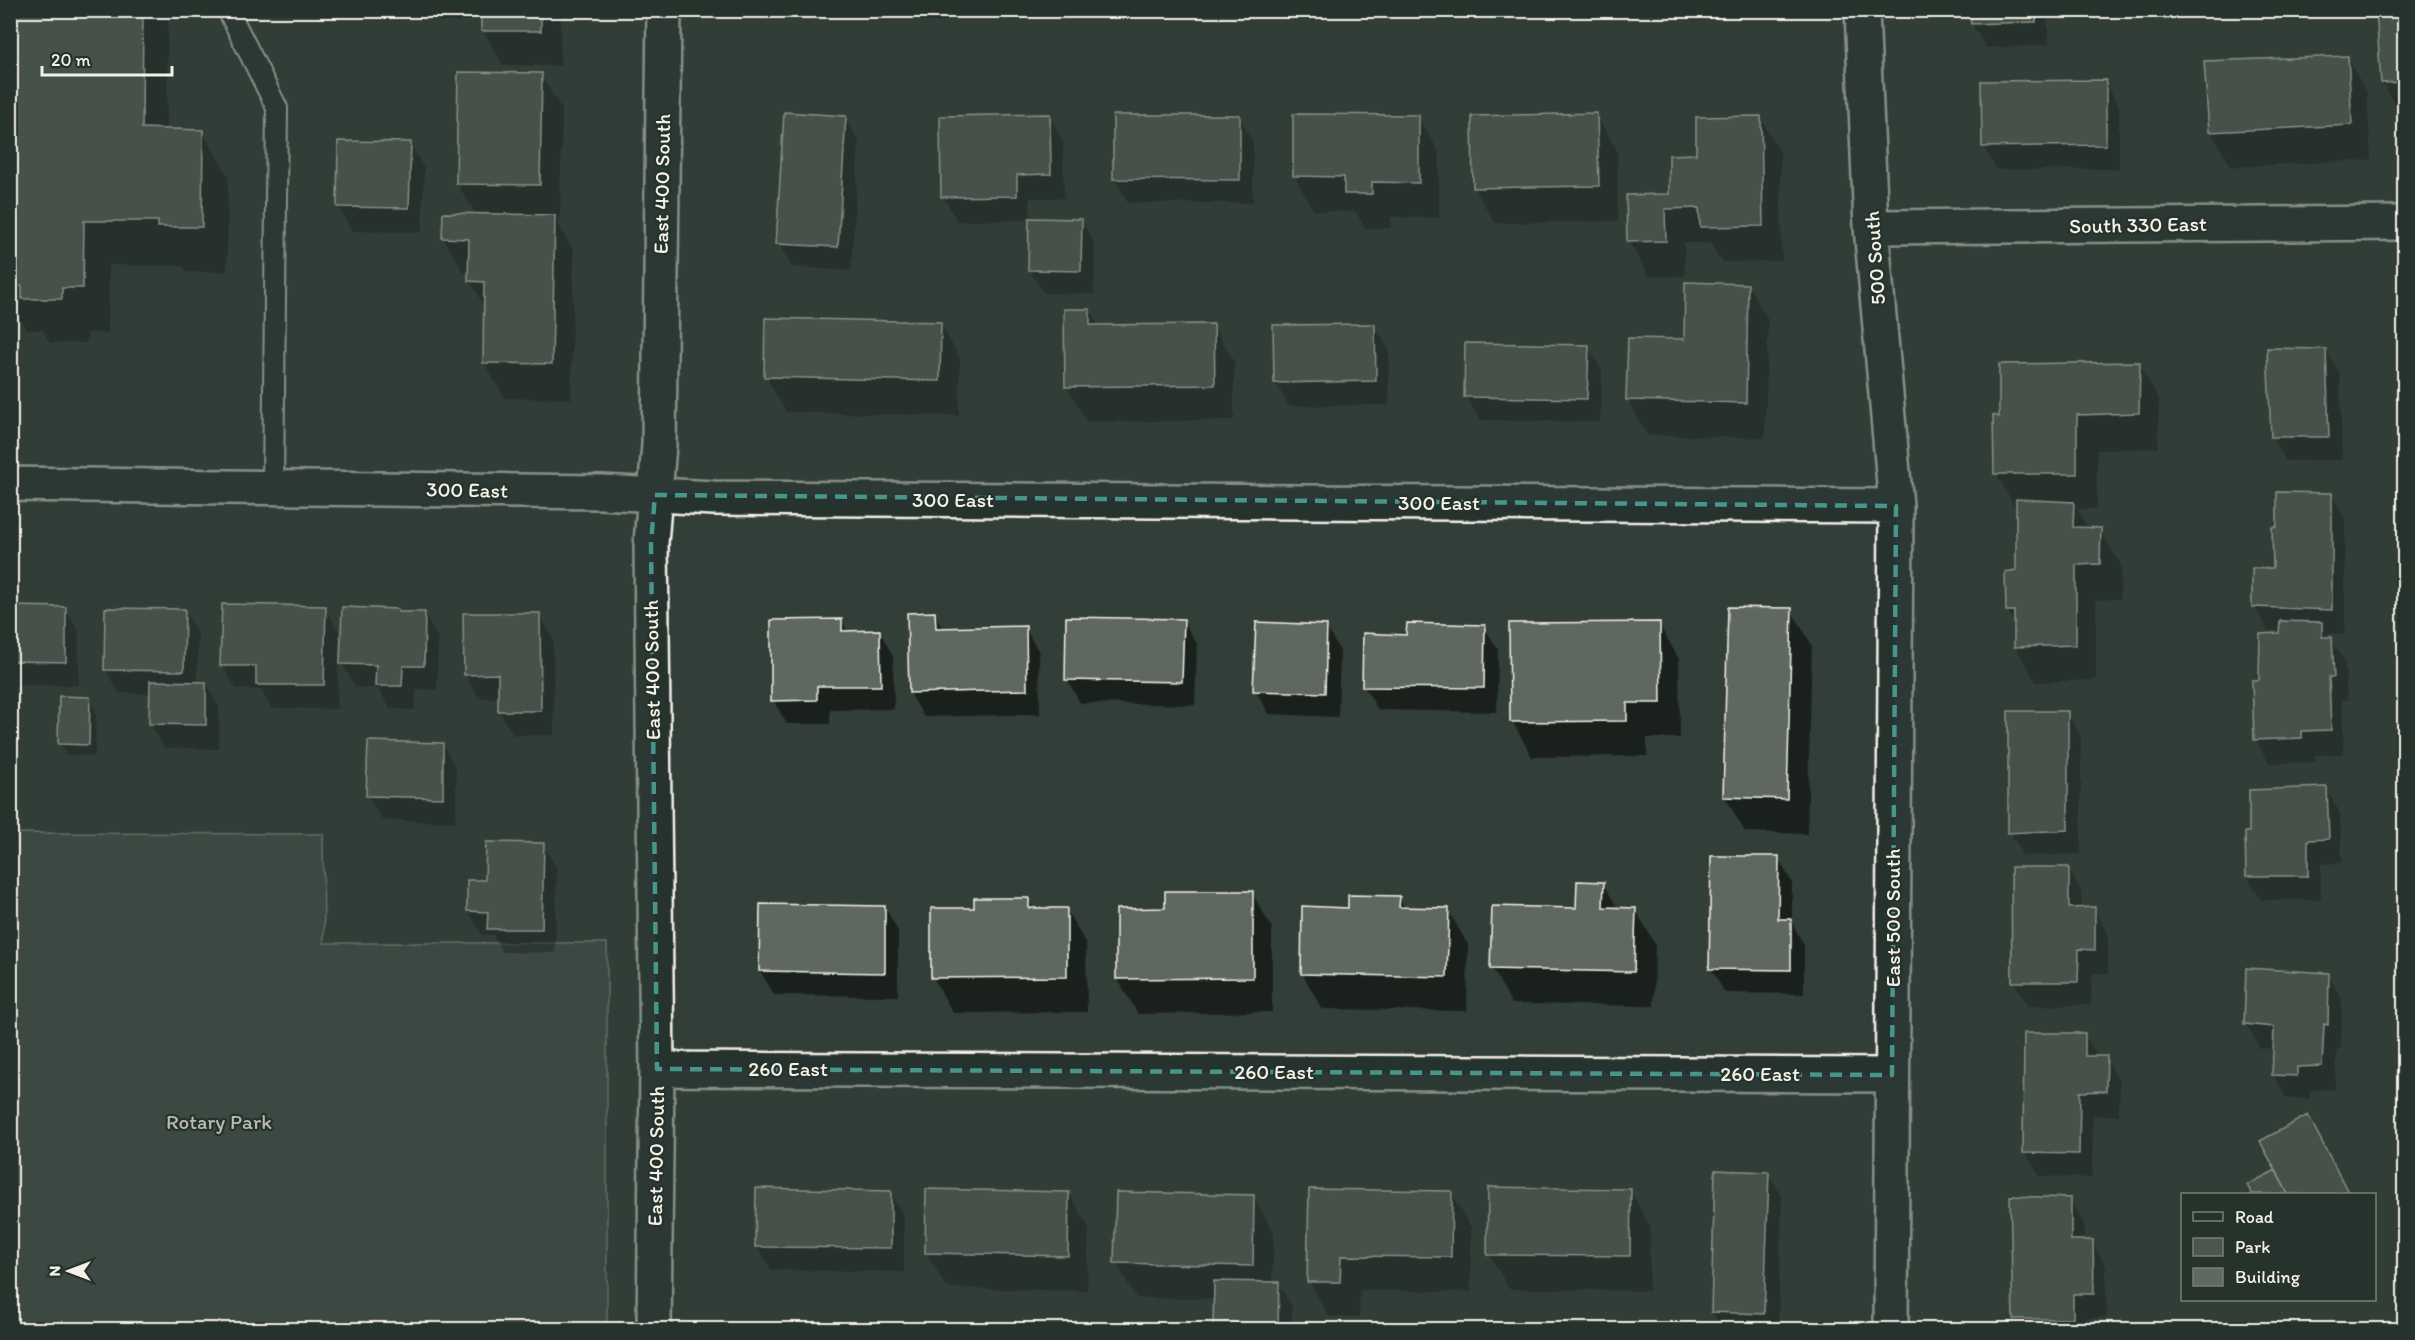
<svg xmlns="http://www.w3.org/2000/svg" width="2415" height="1340" font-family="Itim,sans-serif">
<rect width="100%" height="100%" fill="#323e38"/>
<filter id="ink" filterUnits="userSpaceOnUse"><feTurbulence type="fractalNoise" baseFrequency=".0167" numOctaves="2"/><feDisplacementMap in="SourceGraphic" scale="12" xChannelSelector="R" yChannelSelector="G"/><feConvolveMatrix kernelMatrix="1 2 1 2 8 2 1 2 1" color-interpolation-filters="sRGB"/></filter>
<g filter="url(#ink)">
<path fill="#4c564f" stroke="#a0a49c" stroke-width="1.5" d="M 11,833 L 323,834 L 324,943 L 607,943 L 607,1329 L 11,1329 Z"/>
<path fill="#0007" d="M 10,10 L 165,10 L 168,16 L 167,130 L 202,131 L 228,176 L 227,272 L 186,272 L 183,266 L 109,265 L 108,333 L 87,333 L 87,343 L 50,343 L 43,330 L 27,330 L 10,301 Z
M 483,10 L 561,10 L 560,66 L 503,65 L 483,30 Z
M 1972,10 L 2047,10 L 2049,45 L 1986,48 L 1972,24 Z
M 2377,10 L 2404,10 L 2404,106 L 2396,106 L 2382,82 Z
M 2347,58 L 2367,93 L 2371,160 L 2231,167 L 2211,132 Z
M 541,75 L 562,110 L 560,220 L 556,220 L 574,252 L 571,399 L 505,398 L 484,363 L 485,308 L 470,281 L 470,273 L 464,273 L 443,238 L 476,215 L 457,183 Z
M 2105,82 L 2119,106 L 2119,169 L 1997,170 L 1983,146 Z
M 1596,115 L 1617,150 L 1618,221 L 1495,223 L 1474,188 Z
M 1049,116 L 1063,140 L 1064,198 L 1030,198 L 1030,220 L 1082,221 L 1095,245 L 1094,294 L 1043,293 L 1029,269 L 1030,220 L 957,221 L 943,197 L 942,118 Z
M 1239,117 L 1253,141 L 1253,203 L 1128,203 L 1115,179 Z
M 1418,117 L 1439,152 L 1439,218 L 1391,217 L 1391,228 L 1365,228 L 1356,212 L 1314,211 L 1294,176 Z
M 1760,117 L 1780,152 L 1782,261 L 1722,262 L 1710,243 L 1684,243 L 1685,276 L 1649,277 L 1629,242 L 1671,195 L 1698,156 Z
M 845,118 L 859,142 L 851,271 L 792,267 L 778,243 Z
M 410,144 L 424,168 L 422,232 L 352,231 L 338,206 Z
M 1748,285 L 1768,320 L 1765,438 L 1647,435 L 1627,399 L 1685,340 Z
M 1090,310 L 1099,327 L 1213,326 L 1234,361 L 1234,420 L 1087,422 L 1067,387 Z
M 940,323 L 960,359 L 959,416 L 786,412 L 766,377 Z
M 1375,326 L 1389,350 L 1389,405 L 1289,406 L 1275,382 Z
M 1588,347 L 1602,371 L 1600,422 L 1480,420 L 1466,396 Z
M 2326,350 L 2340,374 L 2342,460 L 2286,461 L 2272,437 Z
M 2139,364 L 2159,399 L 2158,448 L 2097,450 L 2097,509 L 2077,509 L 2088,529 L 2100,530 L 2121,565 L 2120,599 L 2096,600 L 2096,680 L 2036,682 L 2015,646 L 2015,624 L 2007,610 L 2018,571 L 2016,509 L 1996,473 L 2000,419 Z
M 2331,494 L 2345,518 L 2345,634 L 2327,633 L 2345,662 L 2347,700 L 2342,700 L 2344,754 L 2315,755 L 2315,762 L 2269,763 L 2255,739 L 2260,682 L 2281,631 L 2268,630 L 2254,606 L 2274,569 L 2279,528 Z
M 10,608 L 65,608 L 79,632 L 79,685 L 10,685 Z
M 325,608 L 339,632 L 337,709 L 271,708 L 261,690 L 236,689 L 222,665 Z
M 1730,608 L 1791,610 L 1812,645 L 1807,834 L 1745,832 L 1725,797 Z
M 184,610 L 198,634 L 197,683 L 206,683 L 219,707 L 219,749 L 164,748 L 150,724 L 151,694 L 119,693 L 105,669 Z
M 397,610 L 399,613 L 424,614 L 438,638 L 437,690 L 416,689 L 415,710 L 390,709 L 378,688 L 356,688 L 342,664 Z
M 539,614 L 553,638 L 554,735 L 513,735 L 499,711 L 499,698 L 479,698 L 465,674 Z
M 934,614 L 943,629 L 1025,628 L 1039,652 L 1040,714 L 924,717 L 910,693 Z
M 841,620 L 848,632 L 880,632 L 893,656 L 894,709 L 830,710 L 830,724 L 787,724 L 773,700 Z
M 1183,620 L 1197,644 L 1195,705 L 1080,703 L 1067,679 Z
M 1659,624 L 1679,659 L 1680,738 L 1647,738 L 1647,756 L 1532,757 L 1512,721 Z
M 1484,626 L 1498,650 L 1497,712 L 1378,710 L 1364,686 Z
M 1326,627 L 1340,651 L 1338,717 L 1269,714 L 1255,690 Z
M 89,698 L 96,710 L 95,756 L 66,755 L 60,743 Z
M 2067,713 L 2081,737 L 2081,854 L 2023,856 L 2010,832 Z
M 443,744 L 456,769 L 456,822 L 382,820 L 368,796 Z
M 2326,789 L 2340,813 L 2342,863 L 2321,864 L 2321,900 L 2261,900 L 2247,876 L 2247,833 L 2250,833 Z
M 543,845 L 557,869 L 555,953 L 502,952 L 493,935 L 482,935 L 468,911 L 469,881 L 486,882 Z
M 1778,858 L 1792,882 L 1792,923 L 1804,945 L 1804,994 L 1725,993 L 1711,969 Z
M 2068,868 L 2082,893 L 2082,909 L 2094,909 L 2108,933 L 2108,974 L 2092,973 L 2091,1005 L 2028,1006 L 2014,982 Z
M 1603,883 L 1618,909 L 1635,909 L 1655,944 L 1654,1006 L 1512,1004 L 1492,968 L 1578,910 Z
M 1252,893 L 1272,928 L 1272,1012 L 1138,1014 L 1117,978 L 1166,910 Z
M 1399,898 L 1406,909 L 1448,910 L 1468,945 L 1467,1011 L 1322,1009 L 1302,973 L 1349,909 Z
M 1028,899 L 1034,910 L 1066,909 L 1086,944 L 1087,1012 L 953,1013 L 933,978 L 976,909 Z
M 885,907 L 898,931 L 898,996 L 774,995 L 760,971 Z
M 2328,975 L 2342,999 L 2341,1049 L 2337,1048 L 2335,1089 L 2310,1090 L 2310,1099 L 2287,1099 L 2273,1075 L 2275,1049 L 2260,1048 L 2246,1024 Z
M 2084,1034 L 2098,1057 L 2106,1058 L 2120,1082 L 2119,1115 L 2093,1116 L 2092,1178 L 2039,1176 L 2025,1152 Z
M 2321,1141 L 2349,1194 L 2253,1194 L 2249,1185 L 2275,1172 Z
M 1768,1173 L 1782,1197 L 1778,1330 L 1723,1330 L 1712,1311 Z
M 1630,1190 L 1650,1226 L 1649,1291 L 1509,1289 L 1489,1254 Z
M 1310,1191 L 1451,1193 L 1471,1228 L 1471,1292 L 1360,1290 L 1359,1317 L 1329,1317 L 1309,1281 Z
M 890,1192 L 904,1216 L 904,1272 L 771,1270 L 757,1246 Z
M 1069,1193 L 1089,1228 L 1087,1291 L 947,1288 L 926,1253 Z
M 1253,1197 L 1274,1232 L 1272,1283 L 1278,1283 L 1292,1307 L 1291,1330 L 1217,1330 L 1215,1299 L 1136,1298 L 1116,1263 Z
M 2070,1200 L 2084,1224 L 2084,1242 L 2092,1242 L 2106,1266 L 2107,1318 L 2086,1318 L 2086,1330 L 2021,1330 L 2015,1318 Z"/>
<path fill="#5f6861" stroke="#f4f1e8" stroke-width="1.5" d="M 10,10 L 143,10 L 142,128 L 203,130 L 202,227 L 158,227 L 158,221 L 84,221 L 83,288 L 62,288 L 62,299 L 22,299 L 22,286 L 10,286 Z
M 481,10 L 541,10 L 541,31 L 481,31 Z
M 1970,10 L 2035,10 L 2036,22 L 1971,24 Z
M 2376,10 L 2404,10 L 2404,82 L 2381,83 Z
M 2348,56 L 2352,125 L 2209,132 L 2204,61 Z
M 458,72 L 542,73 L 540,185 L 456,184 Z
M 2106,80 L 2106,145 L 1982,147 L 1981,81 Z
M 784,112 L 846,116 L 838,247 L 776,244 Z
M 1597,113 L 1599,186 L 1473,188 L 1472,116 Z
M 1050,114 L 1051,174 L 1017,175 L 1017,196 L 941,197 L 940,116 Z
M 1293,114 L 1419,115 L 1419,183 L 1372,182 L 1372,194 L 1344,194 L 1344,177 L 1293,176 Z
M 1113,115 L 1240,115 L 1240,180 L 1113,179 Z
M 1761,116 L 1763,226 L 1700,227 L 1699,208 L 1665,209 L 1666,241 L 1627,242 L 1626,195 L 1669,194 L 1669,155 L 1696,154 L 1696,117 Z
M 338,141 L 411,142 L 409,208 L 337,207 Z
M 443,213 L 555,215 L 552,364 L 483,363 L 484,282 L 468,281 L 469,239 L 442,238 Z
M 1029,218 L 1082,219 L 1081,271 L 1028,270 Z
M 1685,282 L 1748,284 L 1746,403 L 1626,400 L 1628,338 L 1684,339 Z
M 1064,309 L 1090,309 L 1090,325 L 1214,324 L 1215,385 L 1065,387 Z
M 765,318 L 941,322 L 940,381 L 764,377 Z
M 1375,324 L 1376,381 L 1274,383 L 1273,325 Z
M 1465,343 L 1589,345 L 1587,399 L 1464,397 Z
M 2267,348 L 2326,349 L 2329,437 L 2271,437 Z
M 2140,362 L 2139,413 L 2077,415 L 2077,474 L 1994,474 L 1993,415 L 1999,417 L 1999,364 Z
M 2277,492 L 2332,493 L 2332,610 L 2252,607 L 2252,568 L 2273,568 L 2272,527 L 2277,527 Z
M 2016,499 L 2074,502 L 2073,527 L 2101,528 L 2100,564 L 2076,565 L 2076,645 L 2014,647 L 2014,611 L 2006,611 L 2005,572 L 2016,570 Z
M 222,604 L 326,606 L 324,685 L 256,685 L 256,666 L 220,666 Z
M 10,606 L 66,607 L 66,662 L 10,661 Z
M 342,607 L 398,609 L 398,612 L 425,612 L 424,666 L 403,666 L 402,686 L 375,686 L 376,665 L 340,664 Z
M 1728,607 L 1792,608 L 1787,799 L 1723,797 Z
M 105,608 L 185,609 L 184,671 L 104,670 Z
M 935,612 L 936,628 L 1026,626 L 1027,690 L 909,693 L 907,613 Z
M 463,613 L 540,613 L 541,711 L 498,711 L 498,674 L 464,675 Z
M 1066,617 L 1184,619 L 1182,682 L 1065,680 Z
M 842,619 L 842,631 L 880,630 L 881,686 L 817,686 L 817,700 L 771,701 L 771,620 Z
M 2280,621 L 2322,622 L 2322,637 L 2332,637 L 2334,677 L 2329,677 L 2331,730 L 2302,731 L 2302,738 L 2254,740 L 2252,680 L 2259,680 L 2260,634 L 2279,633 Z
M 1256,622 L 1327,625 L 1325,693 L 1253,691 Z
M 1660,622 L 1661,703 L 1627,703 L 1627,721 L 1510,722 L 1509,623 Z
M 1407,623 L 1485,625 L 1484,688 L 1362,687 L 1363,633 L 1406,635 Z
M 150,681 L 206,682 L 206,725 L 149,724 Z
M 59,696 L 90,697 L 89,745 L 58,744 Z
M 2008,711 L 2068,711 L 2068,830 L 2008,833 Z
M 368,741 L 443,743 L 443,798 L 366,796 Z
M 2327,787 L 2329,839 L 2308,840 L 2308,876 L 2246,876 L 2245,832 L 2249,832 L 2249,790 Z
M 486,842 L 544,843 L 542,929 L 487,929 L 488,912 L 467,911 L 467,880 L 485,880 Z
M 1711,856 L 1779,856 L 1778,919 L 1791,919 L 1791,970 L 1709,969 Z
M 2011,867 L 2069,867 L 2069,908 L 2095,907 L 2095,950 L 2079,949 L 2078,982 L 2012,982 Z
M 1577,881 L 1604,882 L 1603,907 L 1636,908 L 1634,972 L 1490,969 L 1492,906 L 1576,908 Z
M 1165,891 L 1253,891 L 1253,978 L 1116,979 L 1116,909 L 1165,908 Z
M 1348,895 L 1400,896 L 1399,907 L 1449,908 L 1447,977 L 1301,974 L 1302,906 L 1348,908 Z
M 974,898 L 1029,898 L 1029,908 L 1067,908 L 1067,977 L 931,978 L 931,908 L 974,908 Z
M 760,904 L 885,906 L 885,973 L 759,971 Z
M 2246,968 L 2329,973 L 2328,1025 L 2324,1024 L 2322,1066 L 2297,1067 L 2297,1076 L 2272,1075 L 2274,1027 L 2244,1024 Z
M 2024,1033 L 2085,1033 L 2085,1056 L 2107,1056 L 2106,1091 L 2080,1092 L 2079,1154 L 2023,1153 Z
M 2308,1115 L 2349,1194 L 2288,1194 L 2260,1141 Z
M 1715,1170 L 1769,1172 L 1764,1314 L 1711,1312 Z
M 2276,1170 L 2288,1194 L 2252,1194 L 2247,1185 Z
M 1488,1187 L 1631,1189 L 1630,1256 L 1487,1255 Z
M 756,1188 L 891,1191 L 891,1248 L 755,1247 Z
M 926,1189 L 1069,1192 L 1068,1256 L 925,1253 Z
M 1309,1189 L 1452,1191 L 1451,1257 L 1341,1256 L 1340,1282 L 1307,1282 Z
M 1116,1192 L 1254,1195 L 1253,1266 L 1114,1263 Z
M 2010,1196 L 2071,1198 L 2071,1240 L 2093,1240 L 2094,1294 L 2073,1294 L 2073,1319 L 2013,1319 Z
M 1214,1281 L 1279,1282 L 1278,1328 L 1213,1327 Z"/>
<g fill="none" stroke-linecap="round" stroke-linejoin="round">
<defs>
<path id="lane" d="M 228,10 L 277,108 L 273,487"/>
<path id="street" d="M 1862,10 L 1871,227 L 1896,506 L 1891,1330
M 1871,227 L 2404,223
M 10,484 L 601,492 L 714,498 L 1896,506
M 657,1069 L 1892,1075
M 654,1330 L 657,1069 L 651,543 L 659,445 L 664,10"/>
</defs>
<use href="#lane" stroke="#f4f1e8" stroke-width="24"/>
<use href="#street" stroke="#f4f1e8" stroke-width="38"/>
<use href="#lane" stroke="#26332d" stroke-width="20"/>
<use href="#street" stroke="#26332d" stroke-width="33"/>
</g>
</g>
<path d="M0 0H2415V1340H0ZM 655,495 L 1896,506 L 1892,1075 L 657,1069 L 651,543 Z" fill="#323e38" fill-opacity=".55" fill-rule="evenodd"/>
<path fill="none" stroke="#48958c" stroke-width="4.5" stroke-dasharray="12 8" stroke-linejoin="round" d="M 655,495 L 1896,506 L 1892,1075 L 657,1069 L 651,543 Z"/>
<g text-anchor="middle" stroke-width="4.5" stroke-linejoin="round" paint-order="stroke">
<g font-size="21" fill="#f4f1e8" stroke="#26332d">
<text transform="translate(662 184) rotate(-89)" y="7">East 400 South</text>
<text transform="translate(2138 225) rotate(-1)" y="7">South 330 East</text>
<text transform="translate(1875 258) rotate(-94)" y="7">500 South</text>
<text transform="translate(467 490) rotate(1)" y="7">300 East</text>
<text x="953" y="507">300 East</text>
<text x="1439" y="510">300 East</text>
<text transform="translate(652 670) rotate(-91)" y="7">East 400 South</text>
<text transform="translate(1893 918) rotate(-90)" y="7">East 500 South</text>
<text x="788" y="1076">260 East</text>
<text x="1274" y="1079">260 East</text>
<text x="1760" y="1081">260 East</text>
<text transform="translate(656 1156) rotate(-89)" y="7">East 400 South</text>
</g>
<g font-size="21" fill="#b9bbb2" stroke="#26332d">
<text x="219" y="1129">Rotary Park</text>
</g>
</g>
<rect width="2415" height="1340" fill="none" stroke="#26332d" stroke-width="36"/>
<rect x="18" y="18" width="2379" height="1304" fill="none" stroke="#f4f1e8" stroke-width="2" filter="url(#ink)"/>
<rect x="2181" y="1193" width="195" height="108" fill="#26332d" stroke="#787f78" stroke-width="1.5"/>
<rect x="2193" y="1212" width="30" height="9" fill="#26332d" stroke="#787f78" stroke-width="1.5"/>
<text x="2235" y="1223" font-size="18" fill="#f4f1e8">Road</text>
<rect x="2193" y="1238" width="30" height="18" fill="#4c564f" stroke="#787f78" stroke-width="1.5"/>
<text x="2235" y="1253" font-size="18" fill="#f4f1e8">Park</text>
<rect x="2193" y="1268" width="30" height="18" fill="#5f6861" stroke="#787f78" stroke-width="1.5"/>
<text x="2235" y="1283" font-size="18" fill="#f4f1e8">Building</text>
<g transform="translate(69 1271) rotate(270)" stroke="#26332d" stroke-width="4.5" paint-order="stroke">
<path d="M0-4.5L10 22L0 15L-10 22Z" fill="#f4f1e8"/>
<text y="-9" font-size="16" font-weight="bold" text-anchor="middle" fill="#f4f1e8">N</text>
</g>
<path d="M42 66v9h130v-9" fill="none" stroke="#f4f1e8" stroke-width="3"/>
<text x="51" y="66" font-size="18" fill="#f4f1e8" stroke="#26332d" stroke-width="4.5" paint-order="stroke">20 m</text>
</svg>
